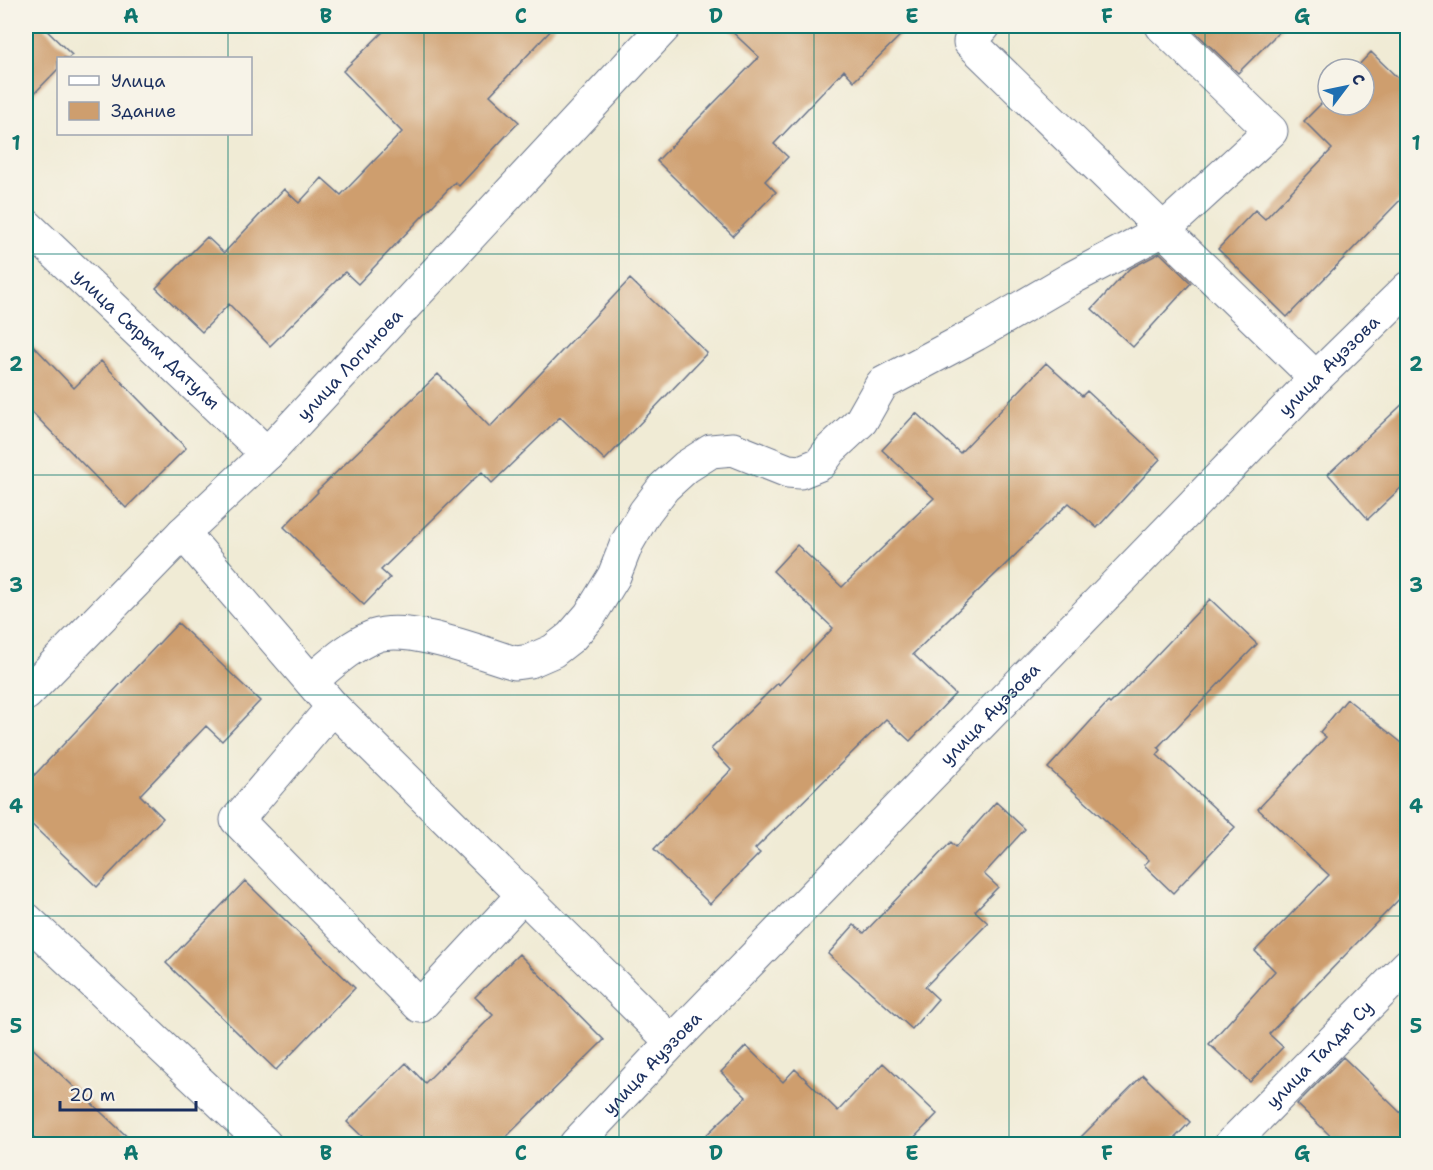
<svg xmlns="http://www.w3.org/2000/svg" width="1433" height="1170" font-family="'Shantell Sans',sans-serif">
<rect width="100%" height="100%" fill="#f7f3e8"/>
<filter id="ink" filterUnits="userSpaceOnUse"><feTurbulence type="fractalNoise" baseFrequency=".0167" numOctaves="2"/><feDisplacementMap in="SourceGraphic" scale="12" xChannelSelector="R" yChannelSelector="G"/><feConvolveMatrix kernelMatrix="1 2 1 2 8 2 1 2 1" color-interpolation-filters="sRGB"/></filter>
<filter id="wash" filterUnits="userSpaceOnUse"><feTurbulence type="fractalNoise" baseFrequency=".008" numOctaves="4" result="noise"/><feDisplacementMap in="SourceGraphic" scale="24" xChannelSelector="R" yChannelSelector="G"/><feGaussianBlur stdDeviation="1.35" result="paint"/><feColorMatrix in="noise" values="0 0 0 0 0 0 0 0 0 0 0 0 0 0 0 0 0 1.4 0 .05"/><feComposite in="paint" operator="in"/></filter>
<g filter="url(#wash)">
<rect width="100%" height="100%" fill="#f0ebd5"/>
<g id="blocks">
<path fill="#ce9e6e" d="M 26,26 L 42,26 L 72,55 L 68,58 L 58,58 L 58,69 L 26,102 Z
M 389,26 L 555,26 L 490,95 L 519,122 L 459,186 L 455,182 L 358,284 L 345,272 L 270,346 L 229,304 L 202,332 L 156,288 L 207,237 L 224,253 L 284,189 L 299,203 L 322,178 L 341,195 L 402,132 L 343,71 Z
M 726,26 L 910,26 L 854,81 L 844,70 L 774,144 L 788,157 L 765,181 L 776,192 L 733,236 L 657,161 L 759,57 Z
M 1189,26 L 1285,26 L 1238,73 Z
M 1371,52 L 1407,87 L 1407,193 L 1287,317 L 1218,249 L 1255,210 L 1265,219 L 1332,149 L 1304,121 L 1328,97 L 1328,105 L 1364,105 L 1364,69 L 1355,69 Z
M 1160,253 L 1191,283 L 1133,347 L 1092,309 L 1129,269 Z
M 630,279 L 707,353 L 605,460 L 560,417 L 492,483 L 482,472 L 474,479 L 381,570 L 390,578 L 364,605 L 284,527 L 318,492 L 317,491 L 438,374 L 490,427 Z
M 26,338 L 74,388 L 101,361 L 186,448 L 126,508 L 26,406 Z
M 1046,363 L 1082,396 L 1087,391 L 1160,459 L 1097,528 L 1069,503 L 913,654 L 955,694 L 910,741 L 886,719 L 755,849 L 760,853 L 710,904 L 654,849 L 731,770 L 711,749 L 778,683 L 779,685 L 833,628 L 773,571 L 797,545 L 842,587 L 934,498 L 882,450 L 916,413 L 960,453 Z
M 1407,400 L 1407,482 L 1368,519 L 1328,474 Z
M 1210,599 L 1257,644 L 1158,747 L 1161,750 L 1157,755 L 1235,827 L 1173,893 L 1144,865 L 1149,860 L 1048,768 L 1108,702 L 1110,704 Z
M 178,623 L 260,701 L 222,741 L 206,726 L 140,795 L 163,818 L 97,887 L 26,819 L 26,784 Z
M 1347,699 L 1407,747 L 1407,891 L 1269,1034 L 1283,1047 L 1250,1082 L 1209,1044 L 1275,971 L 1255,951 L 1329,875 L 1258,809 L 1326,737 L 1320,732 Z
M 996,802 L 1025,829 L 984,874 L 998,887 L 975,911 L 988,923 L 925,987 L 938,999 L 912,1029 L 828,954 L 854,925 L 864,933 L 951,842 L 956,847 Z
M 245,881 L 355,988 L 276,1070 L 166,963 Z
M 519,954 L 604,1040 L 499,1144 L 370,1144 L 347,1122 L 406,1063 L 425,1083 L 493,1015 L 475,997 Z
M 26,1042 L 135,1144 L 42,1144 L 26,1130 Z
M 746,1046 L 783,1082 L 795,1069 L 838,1111 L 883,1063 L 937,1114 L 908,1144 L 697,1144 L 746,1097 L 721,1072 Z
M 1343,1057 L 1407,1119 L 1407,1144 L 1339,1144 L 1297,1104 Z
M 1143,1075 L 1190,1122 L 1169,1144 L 1074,1144 Z"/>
</g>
</g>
<g filter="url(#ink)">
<use href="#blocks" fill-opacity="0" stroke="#667188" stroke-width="1.5"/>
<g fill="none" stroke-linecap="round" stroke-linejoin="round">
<defs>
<g id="minor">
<path d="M 984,26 L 970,42 L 1316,378"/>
<path id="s1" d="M 26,225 L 267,454"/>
<path d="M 183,533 L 333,707 L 672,1042"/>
<path d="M 311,681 C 330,665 351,645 375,636 C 409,624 481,653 515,663 L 530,661 L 553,651 L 571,637 L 590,615 L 614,576 L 627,543 L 645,512 L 664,487 L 686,467 L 711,451 L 733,449 L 788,471 L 800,472 L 820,464 L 831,449 L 861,421 L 882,384 L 976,334 L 1072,278 L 1163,230 L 1271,131 L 1162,26"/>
<path id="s2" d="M 26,694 L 183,533 L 267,454 L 665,26"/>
<path d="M 333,707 L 237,820 L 420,1006 L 523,895"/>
<path id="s3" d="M 576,1144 L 672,1042 L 1316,378 L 1408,288"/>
<path id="s4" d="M 1231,1144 L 1408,965"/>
</g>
<path id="major" d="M 26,919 L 265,1144"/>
</defs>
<use href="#minor" stroke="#667188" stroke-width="35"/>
<use href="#major" stroke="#667188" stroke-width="35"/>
<use href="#minor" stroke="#fff" stroke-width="33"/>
<use href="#major" stroke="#fff" stroke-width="33"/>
</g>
</g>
<path fill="none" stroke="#0f766e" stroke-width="1.5" stroke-opacity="0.55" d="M 228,26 L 228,58M 424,26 L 424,1144M 619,26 L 619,1144M 814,26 L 814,1144M 1009,26 L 1009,1144M 1205,26 L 1205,1144M 228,134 L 228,1144M 26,254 L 1408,254M 26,475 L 1408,475M 26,695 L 1408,695M 26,916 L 1408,916"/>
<g text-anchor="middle" stroke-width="6" stroke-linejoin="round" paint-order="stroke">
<g font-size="18" fill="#1b2f5e" stroke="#f7f3e8">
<text dy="6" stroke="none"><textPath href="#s1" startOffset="166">улица Сырым Датулы</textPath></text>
<text dy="6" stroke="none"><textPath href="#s2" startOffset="462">улица Логинова</textPath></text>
<text dy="6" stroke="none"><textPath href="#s3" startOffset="1083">улица Ауэзова</textPath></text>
<text dy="6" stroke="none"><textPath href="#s3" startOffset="597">улица Ауэзова</textPath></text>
<text dy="6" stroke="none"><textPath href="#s4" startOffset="126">улица Талды Су</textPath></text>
<text dy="6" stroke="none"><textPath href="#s3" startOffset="111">улица Ауэзова</textPath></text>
</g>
</g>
<rect width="1433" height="1170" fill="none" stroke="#f7f3e8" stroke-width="66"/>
<rect x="57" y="57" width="195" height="78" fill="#f7f3e8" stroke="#9fa5b1" stroke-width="1.5"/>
<rect x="69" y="76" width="30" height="9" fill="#ffffff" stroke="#9fa5b1" stroke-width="1.5"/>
<text x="111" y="87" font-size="18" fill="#1b2f5e">Улица</text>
<rect x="69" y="102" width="30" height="18" fill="#ce9e6e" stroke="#9fa5b1" stroke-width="1.5"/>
<text x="111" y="117" font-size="18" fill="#1b2f5e">Здание</text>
<g transform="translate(1346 87) rotate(58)"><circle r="28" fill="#f7f3e8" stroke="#9fa5b1" stroke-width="1.5"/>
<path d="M0-4.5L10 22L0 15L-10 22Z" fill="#1f6fb2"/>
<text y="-9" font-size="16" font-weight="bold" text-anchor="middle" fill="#1b2f5e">С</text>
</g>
<path d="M60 1101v9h136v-9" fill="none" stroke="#1b2f5e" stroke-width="3"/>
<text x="69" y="1101" font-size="18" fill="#1b2f5e" stroke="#f7f3e8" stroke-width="4.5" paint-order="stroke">20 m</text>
<rect x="33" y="33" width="1367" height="1104" fill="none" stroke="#0f766e" stroke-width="2"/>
<g font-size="20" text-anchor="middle" font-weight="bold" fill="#0f766e">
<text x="131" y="23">A</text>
<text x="326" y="23">B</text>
<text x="521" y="23">C</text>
<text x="716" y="23">D</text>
<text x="912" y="23">E</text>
<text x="1107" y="23">F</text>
<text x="1302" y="23">G</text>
<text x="16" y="150">1</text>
<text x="1416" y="150">1</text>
<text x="16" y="371">2</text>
<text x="1416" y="371">2</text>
<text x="16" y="592">3</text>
<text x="1416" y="592">3</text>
<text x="16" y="813">4</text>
<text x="1416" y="813">4</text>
<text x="16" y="1033">5</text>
<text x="1416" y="1033">5</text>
<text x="131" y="1160">A</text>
<text x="326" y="1160">B</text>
<text x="521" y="1160">C</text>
<text x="716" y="1160">D</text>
<text x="912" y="1160">E</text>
<text x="1107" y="1160">F</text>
<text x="1302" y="1160">G</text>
</g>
</svg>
